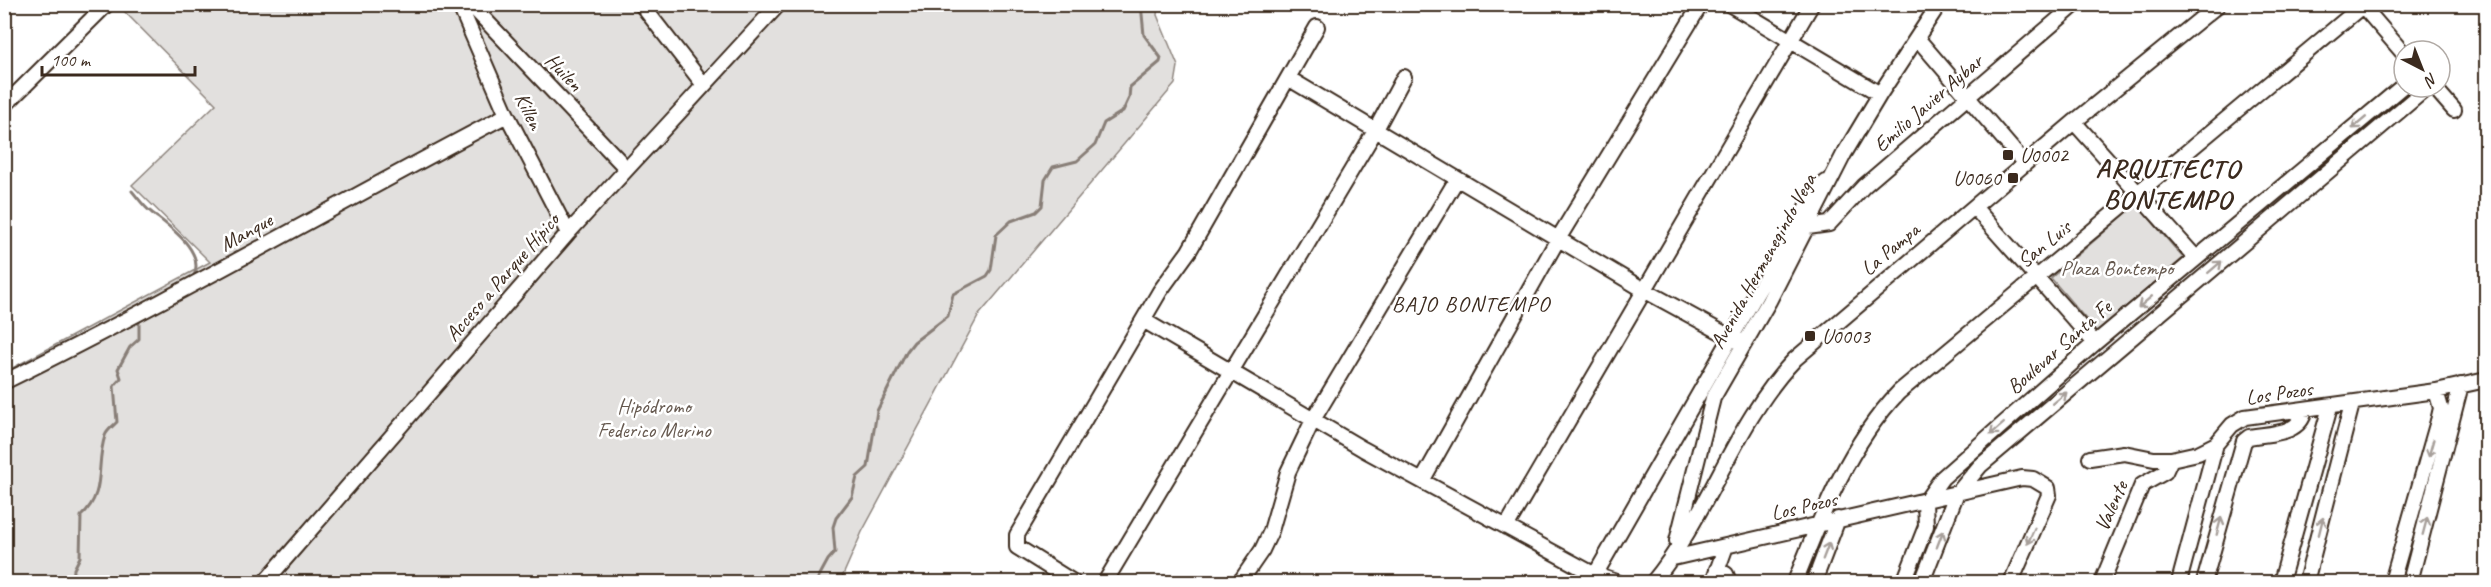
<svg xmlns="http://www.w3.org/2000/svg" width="2491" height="587" font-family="Caveat,sans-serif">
<rect width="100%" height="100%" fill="#fff"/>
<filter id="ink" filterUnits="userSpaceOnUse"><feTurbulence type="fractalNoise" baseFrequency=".0167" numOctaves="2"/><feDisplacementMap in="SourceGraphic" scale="12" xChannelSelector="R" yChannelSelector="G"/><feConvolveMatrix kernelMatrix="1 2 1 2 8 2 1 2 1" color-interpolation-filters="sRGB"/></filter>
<g filter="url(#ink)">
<path fill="#e2e0de" stroke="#8e857e" stroke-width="1.5" d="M 118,5 L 1158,5 L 1157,15 L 1178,66 L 1175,84 L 979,315 L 862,532 L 840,582 L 5,582 L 5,372 L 210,262 L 132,185 L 216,104 Z
M 2137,204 L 2183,258 L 2097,332 L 2051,278 Z"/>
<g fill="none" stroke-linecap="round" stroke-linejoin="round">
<path stroke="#887e77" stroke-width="3" d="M 132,191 C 138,198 144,207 151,212 C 169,227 207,251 193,278
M 73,582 L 74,569 L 80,557 L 81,516 C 107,493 95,465 105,436 C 106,431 113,426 117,422 L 114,386 L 121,378 L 118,369 L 130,347 L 139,339 L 139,319
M 816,582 L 828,560 L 835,552 L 833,527 L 836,518 L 852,497 L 857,477 L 868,467 L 877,411 L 907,351 L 914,342 L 948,316 L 953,294 L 987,276 L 991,270 L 996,235 L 1011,221 L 1036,212 L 1042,206 L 1045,180 L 1053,167 L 1077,161 L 1095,145 L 1104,123 L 1123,111 L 1129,98 L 1130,87 L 1160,62 L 1161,58 L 1144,35 L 1141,4"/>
<defs>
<path id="minor" d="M 459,4 L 507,115 L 568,233
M 470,4 L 627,169
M 641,4 L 704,85
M 1729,4 L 1880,94
M 2361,4 L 2404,54
M 1917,38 L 2025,164
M 1288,78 L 1644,290 L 1732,338 L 1745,342
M 2434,87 L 2454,110
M 4,106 L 107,4
M 2074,122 L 2196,258
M 1974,207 L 2095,343
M 1808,227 L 1829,224 L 1864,186 L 2076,4
M 1143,320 L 1363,449 L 1595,575 L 1617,582
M 4,382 C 175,298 339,203 507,115
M 2090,458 L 2124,453 L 2154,459 L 2171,459 L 2198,453 L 2216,444 L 2232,425 L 2245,417 L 2436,391 L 2486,380
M 1422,481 L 1558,239 L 1701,4
M 1506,527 L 1812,4
M 1677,541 L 1713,398 L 1769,301 L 1844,154 L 1880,94 L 1939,4
M 1673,558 L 2022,478 L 2033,479 L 2048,488 L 2049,495 L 2011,582
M 1717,569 L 1726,574 L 1729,582
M 1595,575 L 1813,195 L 1826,182
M 265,582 L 568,233 L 779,4
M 1073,582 L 1017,547 L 1017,535 L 1160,291 L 1189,251 L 1317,27
M 1105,582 L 1375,131 L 1404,77
M 1240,582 L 1262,550 L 1271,531 L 1288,472 L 1313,420 L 1457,179
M 1653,582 C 1709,514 1734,423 1795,359 L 2074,122 L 2219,4
M 1713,582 L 1726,546
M 1795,582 C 1821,516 1849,444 1899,392 L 2362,6
M 1814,582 L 1838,519
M 1904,582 L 1926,526 L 1925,502 L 1942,478 L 2095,343 L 2404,85
M 1922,582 L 1956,495 L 1980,466 L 2428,87
M 2102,582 L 2142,485 L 2165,472 L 2171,459
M 2179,582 L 2216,444
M 2204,582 L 2244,441 L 2249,437 C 2271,433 2300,435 2305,410
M 2281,582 L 2330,407
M 2306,582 L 2352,404
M 2392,582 L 2438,421 L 2441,408 L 2436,391
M 2410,582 L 2461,385"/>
</defs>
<use href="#minor" stroke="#3b2a1e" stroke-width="18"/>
<use href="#minor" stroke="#fff" stroke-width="14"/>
</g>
<defs><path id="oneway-shaft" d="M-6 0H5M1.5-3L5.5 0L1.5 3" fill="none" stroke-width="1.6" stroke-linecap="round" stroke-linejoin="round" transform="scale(1.5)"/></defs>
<g stroke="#a79f9a">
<use href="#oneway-shaft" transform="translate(2359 123) rotate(140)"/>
<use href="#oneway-shaft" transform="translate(2215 267) rotate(-41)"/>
<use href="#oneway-shaft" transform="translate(2145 302) rotate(140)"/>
<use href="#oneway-shaft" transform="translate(2060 398) rotate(-40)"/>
<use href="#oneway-shaft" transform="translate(1997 429) rotate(139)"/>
<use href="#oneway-shaft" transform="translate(2431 448) rotate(106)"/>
<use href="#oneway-shaft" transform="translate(2219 526) rotate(-75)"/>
<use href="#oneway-shaft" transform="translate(2321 526) rotate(-76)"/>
<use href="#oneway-shaft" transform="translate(2425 526) rotate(-75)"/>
<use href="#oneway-shaft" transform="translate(2031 536) rotate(114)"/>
<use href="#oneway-shaft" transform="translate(1940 539) rotate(-69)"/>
<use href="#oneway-shaft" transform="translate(1826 551) rotate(-69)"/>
</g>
</g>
<g fill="#3b2a1e" stroke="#fff" stroke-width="2">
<rect x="2002" y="149" width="12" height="12" rx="3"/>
<rect x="2007" y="172" width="12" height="12" rx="3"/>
<rect x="1804" y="330" width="12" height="12" rx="3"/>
</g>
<g text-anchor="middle" stroke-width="5" stroke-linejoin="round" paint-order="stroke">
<g font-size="21" fill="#3b2a1e" stroke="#fff">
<text transform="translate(564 72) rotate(46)" y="7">Huilen</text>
<text transform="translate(1928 103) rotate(-41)" y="7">Emilio Javier Aybar</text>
<text transform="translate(529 111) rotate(64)" y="7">Killen</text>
<text transform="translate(246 232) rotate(-29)" y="7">Manque</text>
<text transform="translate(2044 244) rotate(-39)" y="7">San Luis</text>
<text transform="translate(1890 249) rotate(-40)" y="7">La Pampa</text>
<text transform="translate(1763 261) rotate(-61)" y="7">Avenida Hermenegindo Vega</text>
<text transform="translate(502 277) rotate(-49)" y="7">Acceso a Parque Hípico</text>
<text transform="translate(2059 347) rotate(-41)" y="7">Boulevar Santa Fe</text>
<text transform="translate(2279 393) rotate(-8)" y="7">Los Pozos</text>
<text transform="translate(1804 506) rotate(-13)" y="7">Los Pozos</text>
<text transform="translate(2111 506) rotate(-66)" y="7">Valente</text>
</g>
<g font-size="21" fill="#3b2a1e" stroke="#fff" text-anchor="start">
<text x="2020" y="162">U0002</text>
<text x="2001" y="185" text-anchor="end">U0060</text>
<text x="1822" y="343">U0003</text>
</g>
<g font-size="21" fill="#65584e" stroke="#fff">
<text x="2117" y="275">Plaza Bontempo</text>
<text x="654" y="413">Hipódromo<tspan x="654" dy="24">Federico Merino</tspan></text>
</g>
<g font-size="22" letter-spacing="1.5" fill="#3b2a1e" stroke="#fff">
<text x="1471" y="311">BAJO BONTEMPO</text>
</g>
<g font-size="27" font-weight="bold" letter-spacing="1.5" fill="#3b2a1e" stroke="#fff">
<text x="2168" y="177">ARQUITECTO<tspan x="2168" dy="31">BONTEMPO</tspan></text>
</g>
</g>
<rect width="2491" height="587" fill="none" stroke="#fff" stroke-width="24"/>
<rect x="12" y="12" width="2467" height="563" fill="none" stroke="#3b2a1e" stroke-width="2" filter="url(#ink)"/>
<g transform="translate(2422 69) rotate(138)"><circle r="28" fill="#ffffff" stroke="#b1aaa5" stroke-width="1.5"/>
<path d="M0-4.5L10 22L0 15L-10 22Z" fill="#3b2a1e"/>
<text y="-9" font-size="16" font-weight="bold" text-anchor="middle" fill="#3b2a1e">N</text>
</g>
<path d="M42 66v9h153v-9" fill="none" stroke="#3b2a1e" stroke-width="3"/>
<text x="51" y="66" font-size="18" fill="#3b2a1e" stroke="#ffffff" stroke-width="4.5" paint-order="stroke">100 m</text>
</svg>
